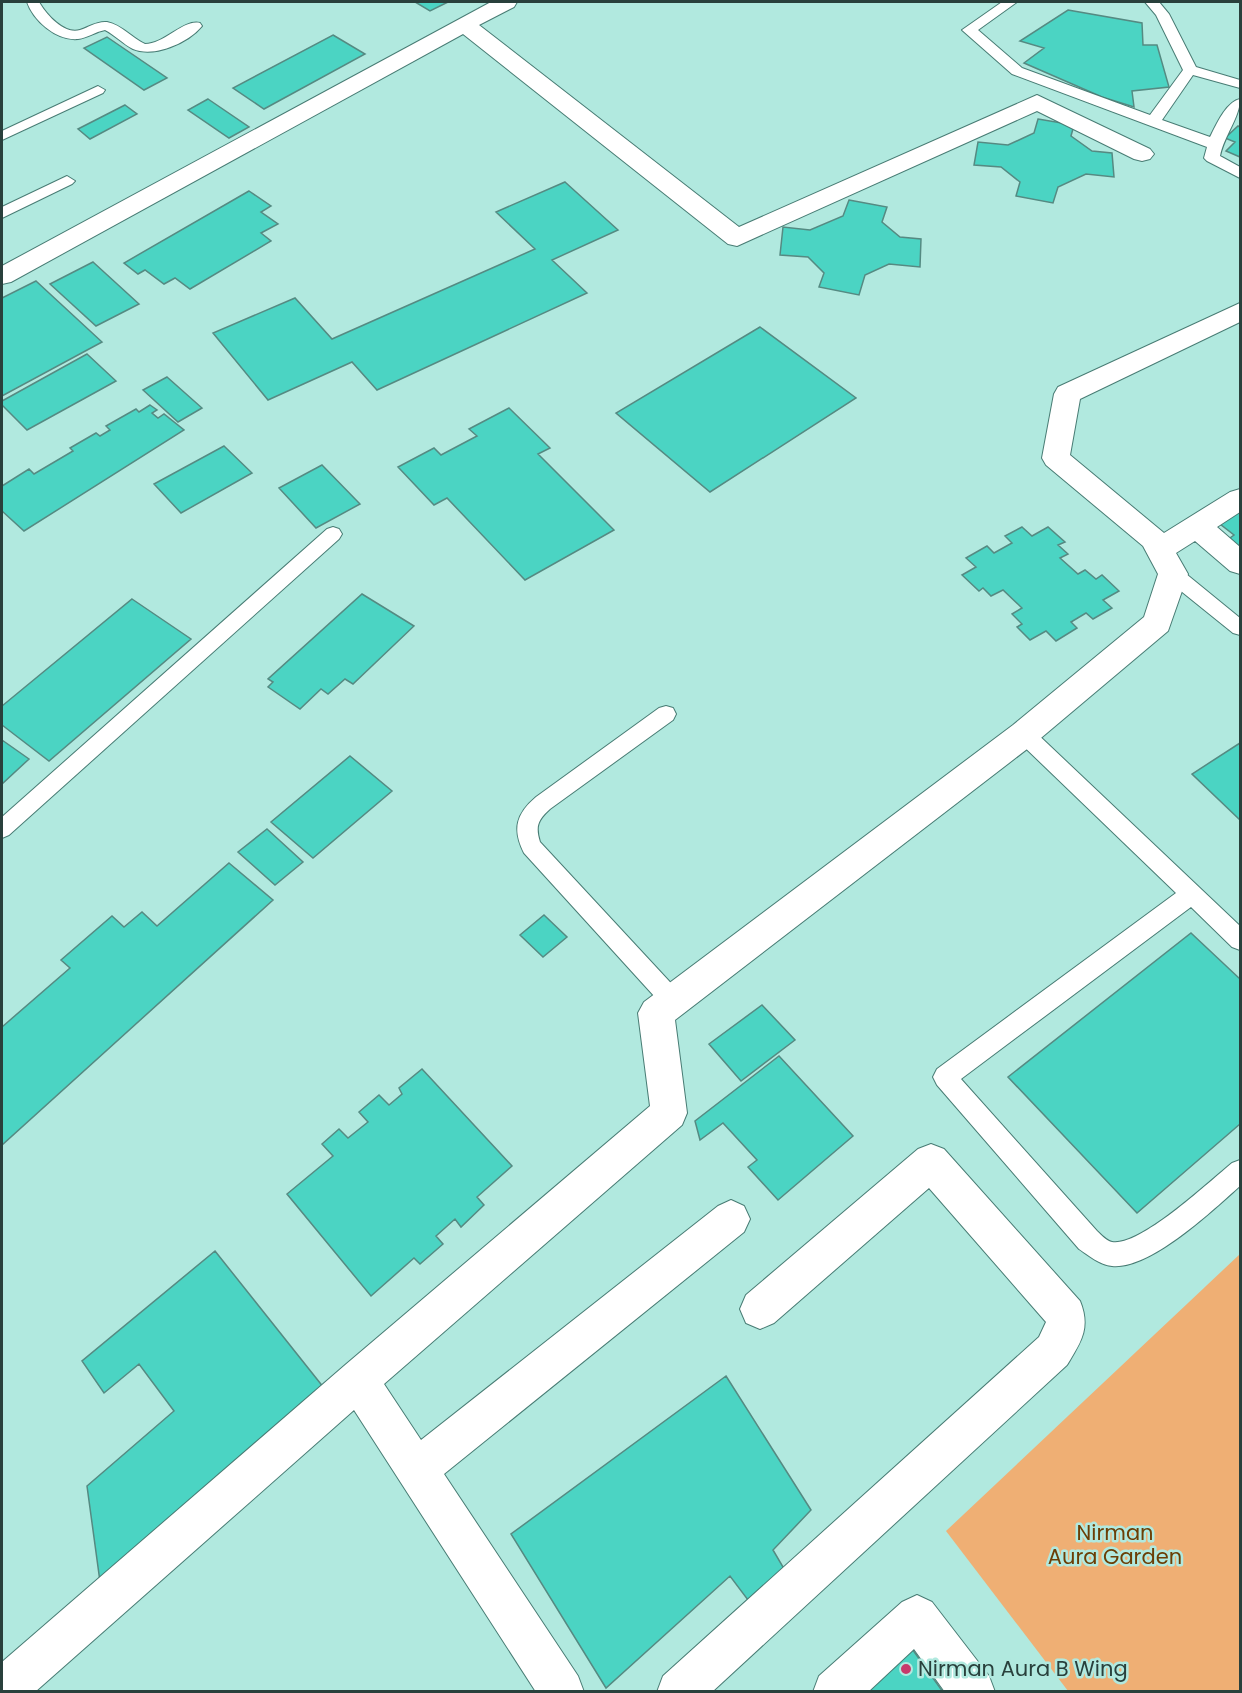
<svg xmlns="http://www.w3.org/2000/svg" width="1242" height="1693" font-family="Poppins,sans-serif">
<rect width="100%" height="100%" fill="#b1e9df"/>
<path fill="#efaf74" d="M 1240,1254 L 1240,1691 L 1068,1691 L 946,1531 Z"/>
<path fill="#4bd4c3" stroke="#558a82" stroke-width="1.5" d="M 415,2 L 448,2 L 430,11 Z
M 1068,10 L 1142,23 L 1143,45 L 1157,45 L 1169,87 L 1132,91 L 1134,107 L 1102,97 L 1024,63 L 1044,48 L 1020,41 Z
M 333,35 L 365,54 L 264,109 L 233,88 Z
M 107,37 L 167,78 L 144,90 L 84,48 Z
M 208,99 L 249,127 L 229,138 L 188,110 Z
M 125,105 L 137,114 L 90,139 L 78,129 Z
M 1038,119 L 1074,125 L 1071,136 L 1092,151 L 1112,153 L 1114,177 L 1086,174 L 1058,187 L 1053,203 L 1016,196 L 1020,182 L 1001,167 L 974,165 L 978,142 L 1008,145 L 1034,133 Z
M 1238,126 L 1240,127 L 1240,157 L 1226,151 L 1235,142 L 1225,138 Z
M 565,182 L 618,230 L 552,260 L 587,293 L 377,390 L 352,362 L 268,400 L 213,333 L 295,298 L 332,339 L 535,249 L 496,212 Z
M 249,191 L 271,206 L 261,212 L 278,224 L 261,233 L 271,241 L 190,289 L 175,278 L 164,284 L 145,270 L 138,274 L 124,263 Z
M 849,200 L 887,207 L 882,222 L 900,237 L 921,239 L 920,267 L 889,264 L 865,275 L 859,295 L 819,287 L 824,273 L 808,257 L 780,255 L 783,227 L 810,230 L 843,216 Z
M 93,262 L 139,304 L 96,326 L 50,284 Z
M 36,281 L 102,342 L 2,396 L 2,298 Z
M 760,327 L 856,398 L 710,492 L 616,413 Z
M 87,354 L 116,381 L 27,430 L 2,405 L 2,401 Z
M 167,377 L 202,408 L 178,422 L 143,390 Z
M 150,405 L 157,410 L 152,413 L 158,418 L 164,414 L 184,430 L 24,531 L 2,511 L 2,486 L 29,469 L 34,474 L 73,451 L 70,448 L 96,433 L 100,436 L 110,430 L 106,426 L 136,409 L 139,412 Z
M 509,408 L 550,448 L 538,454 L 614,530 L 525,580 L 447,498 L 434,505 L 398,467 L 434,448 L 441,455 L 477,436 L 469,429 Z
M 224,446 L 252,473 L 181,513 L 154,484 Z
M 322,465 L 360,504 L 316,528 L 279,488 Z
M 1240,511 L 1240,556 L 1223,543 L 1234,535 L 1220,524 Z
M 1022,527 L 1032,536 L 1048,527 L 1065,542 L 1058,545 L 1068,554 L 1060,558 L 1078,574 L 1085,570 L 1096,579 L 1102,575 L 1119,591 L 1103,600 L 1112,608 L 1093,619 L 1086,613 L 1071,622 L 1077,628 L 1056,641 L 1046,631 L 1030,640 L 1017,627 L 1022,624 L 1012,614 L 1022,608 L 1003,590 L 991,596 L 983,588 L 979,591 L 962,575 L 976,567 L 966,558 L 987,546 L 994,553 L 1012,543 L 1005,536 Z
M 362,594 L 414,626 L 353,684 L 345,679 L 328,694 L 321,689 L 300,709 L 268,687 L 273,682 L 268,679 Z
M 132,599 L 191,639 L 49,761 L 2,725 L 2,706 Z
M 2,740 L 29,759 L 2,784 Z
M 1240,743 L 1240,820 L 1192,774 Z
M 350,756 L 392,791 L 313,858 L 271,822 Z
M 267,829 L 303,862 L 275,885 L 238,852 Z
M 229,863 L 273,900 L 2,1145 L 2,1027 L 70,968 L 61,960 L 112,916 L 124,927 L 142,912 L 157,926 Z
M 544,915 L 567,937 L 543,957 L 520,935 Z
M 1191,933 L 1240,979 L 1240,1124 L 1137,1213 L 1008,1077 Z
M 762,1005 L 795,1040 L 741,1081 L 709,1044 Z
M 779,1056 L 853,1136 L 778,1200 L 748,1167 L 757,1160 L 723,1123 L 700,1140 L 695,1121 Z
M 422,1069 L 512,1166 L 477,1197 L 484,1205 L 461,1227 L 455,1219 L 436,1236 L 443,1244 L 420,1264 L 414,1258 L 371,1296 L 287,1194 L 333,1156 L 322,1144 L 339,1129 L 348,1138 L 368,1122 L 359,1112 L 379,1095 L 389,1105 L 402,1094 L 399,1088 Z
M 215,1251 L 324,1388 L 101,1589 L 87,1486 L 174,1411 L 139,1364 L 104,1393 L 82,1361 Z
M 726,1376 L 811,1510 L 773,1550 L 786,1572 L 751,1604 L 730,1576 L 606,1688 L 511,1534 Z
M 910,1646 L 943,1692 L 863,1692 Z"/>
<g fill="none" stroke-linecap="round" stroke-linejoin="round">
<defs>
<path id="service" d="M 27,2 L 39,2 C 46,14 64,35 80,30 C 89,27 97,21 107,22 C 122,25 132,38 145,44 C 165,44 183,19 200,23 L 202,26 C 188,43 154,58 133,49 C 123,44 115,35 105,30 C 95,32 87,38 78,39 C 56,41 33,20 27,2 Z
M 1002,2 L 1017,2 L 978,30 L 1022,68 L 1150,115 L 1183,70 L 1156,15 L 1145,2 L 1159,2 L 1169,14 L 1196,67 L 1240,80 L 1240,88 L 1193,75 L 1162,120 L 1210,137 C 1216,125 1226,102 1240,99 C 1240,117 1224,136 1220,156 L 1240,167 L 1240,178 L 1207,161 L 1204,158 L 1207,147 L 1012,74 L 962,30 Z
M 98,86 L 105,90 L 103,93 L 2,140 L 2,131 Z
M 67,176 L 75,181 L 72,184 L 2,218 L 2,207 Z
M 333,527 L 339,529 L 342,534 L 339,539 L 9,835 L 2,838 L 2,817 L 327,529 Z
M 1173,567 L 1180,569 L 1240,618 L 1240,635 L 1233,633 L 1166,579 L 1164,574 L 1166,569 Z
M 666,706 L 673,708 L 676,714 L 673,720 L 550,809 C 538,820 535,826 540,842 L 681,994 L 684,1001 L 681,1008 L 673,1011 L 665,1008 L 524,853 C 512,829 516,814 536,797 L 659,708 Z
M 1024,726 L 1031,728 L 1240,926 L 1240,950 L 1232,947 L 1191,907 L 961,1079 L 1097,1231 C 1101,1235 1107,1241 1112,1242 C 1140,1247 1210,1181 1232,1163 L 1240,1160 L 1240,1186 C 1213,1210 1150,1270 1112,1266 C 1100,1265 1088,1255 1079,1249 L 937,1085 L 933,1077 L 937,1069 L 1176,893 L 1017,740 L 1014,734 L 1017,728 Z"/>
<path id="minor" d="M 491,2 L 517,2 L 514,7 L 479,25 L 739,227 L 1037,95 L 1150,149 L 1154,154 L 1150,159 L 1142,161 L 1134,159 L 1037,111 L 737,246 L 728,244 L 463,34 L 11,282 L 2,284 L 2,266 Z
M 1240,303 L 1240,322 L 1080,399 L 1070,455 L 1164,533 L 1230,492 L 1240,489 L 1240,512 L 1217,527 L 1240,547 L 1240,574 L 1230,571 L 1195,541 L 1176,553 L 1188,574 L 1168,631 L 1035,743 L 675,1020 L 687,1113 L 682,1125 L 384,1384 L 421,1440 L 718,1206 L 731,1200 L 744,1206 L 750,1219 L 744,1232 L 444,1474 L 578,1676 L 584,1692 L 536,1692 L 354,1410 L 35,1692 L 2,1692 L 2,1662 L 344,1366 L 650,1106 L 638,1013 L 644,1002 L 1013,725 L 1144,617 L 1158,574 L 1143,546 L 1046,465 L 1042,458 L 1054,394 L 1058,387 Z
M 931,1144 L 944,1149 L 1080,1301 C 1091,1328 1081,1342 1067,1365 L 712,1692 L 657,1692 L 663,1676 L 1039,1337 L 1046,1322 L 929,1188 L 774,1323 L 760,1329 L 746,1323 L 740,1309 L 746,1295 L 918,1149 Z
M 917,1595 L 932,1602 L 989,1676 L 995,1692 L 945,1692 L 914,1649 L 868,1692 L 813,1692 L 819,1676 L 902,1602 Z"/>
</defs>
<use href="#service" stroke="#487c74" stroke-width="2"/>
<use href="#minor" stroke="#487c74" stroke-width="2"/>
<use href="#service" fill="#fff" fill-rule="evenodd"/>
<use href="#minor" fill="#fff" fill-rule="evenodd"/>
</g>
<circle fill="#c63a6b" stroke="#b1e9df" stroke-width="2" cx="906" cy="1669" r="6"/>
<g text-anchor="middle" stroke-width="5" stroke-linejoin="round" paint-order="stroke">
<g font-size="21" fill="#6b3e05" stroke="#b1e9df">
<text x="1115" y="1540">Nirman<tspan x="1115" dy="24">Aura Garden</tspan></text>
</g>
<g font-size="21" fill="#29403c" stroke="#b1e9df" text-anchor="start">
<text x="918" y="1676">Nirman Aura B Wing</text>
</g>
</g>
<rect width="1242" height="1693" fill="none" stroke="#29403c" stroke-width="6"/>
</svg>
